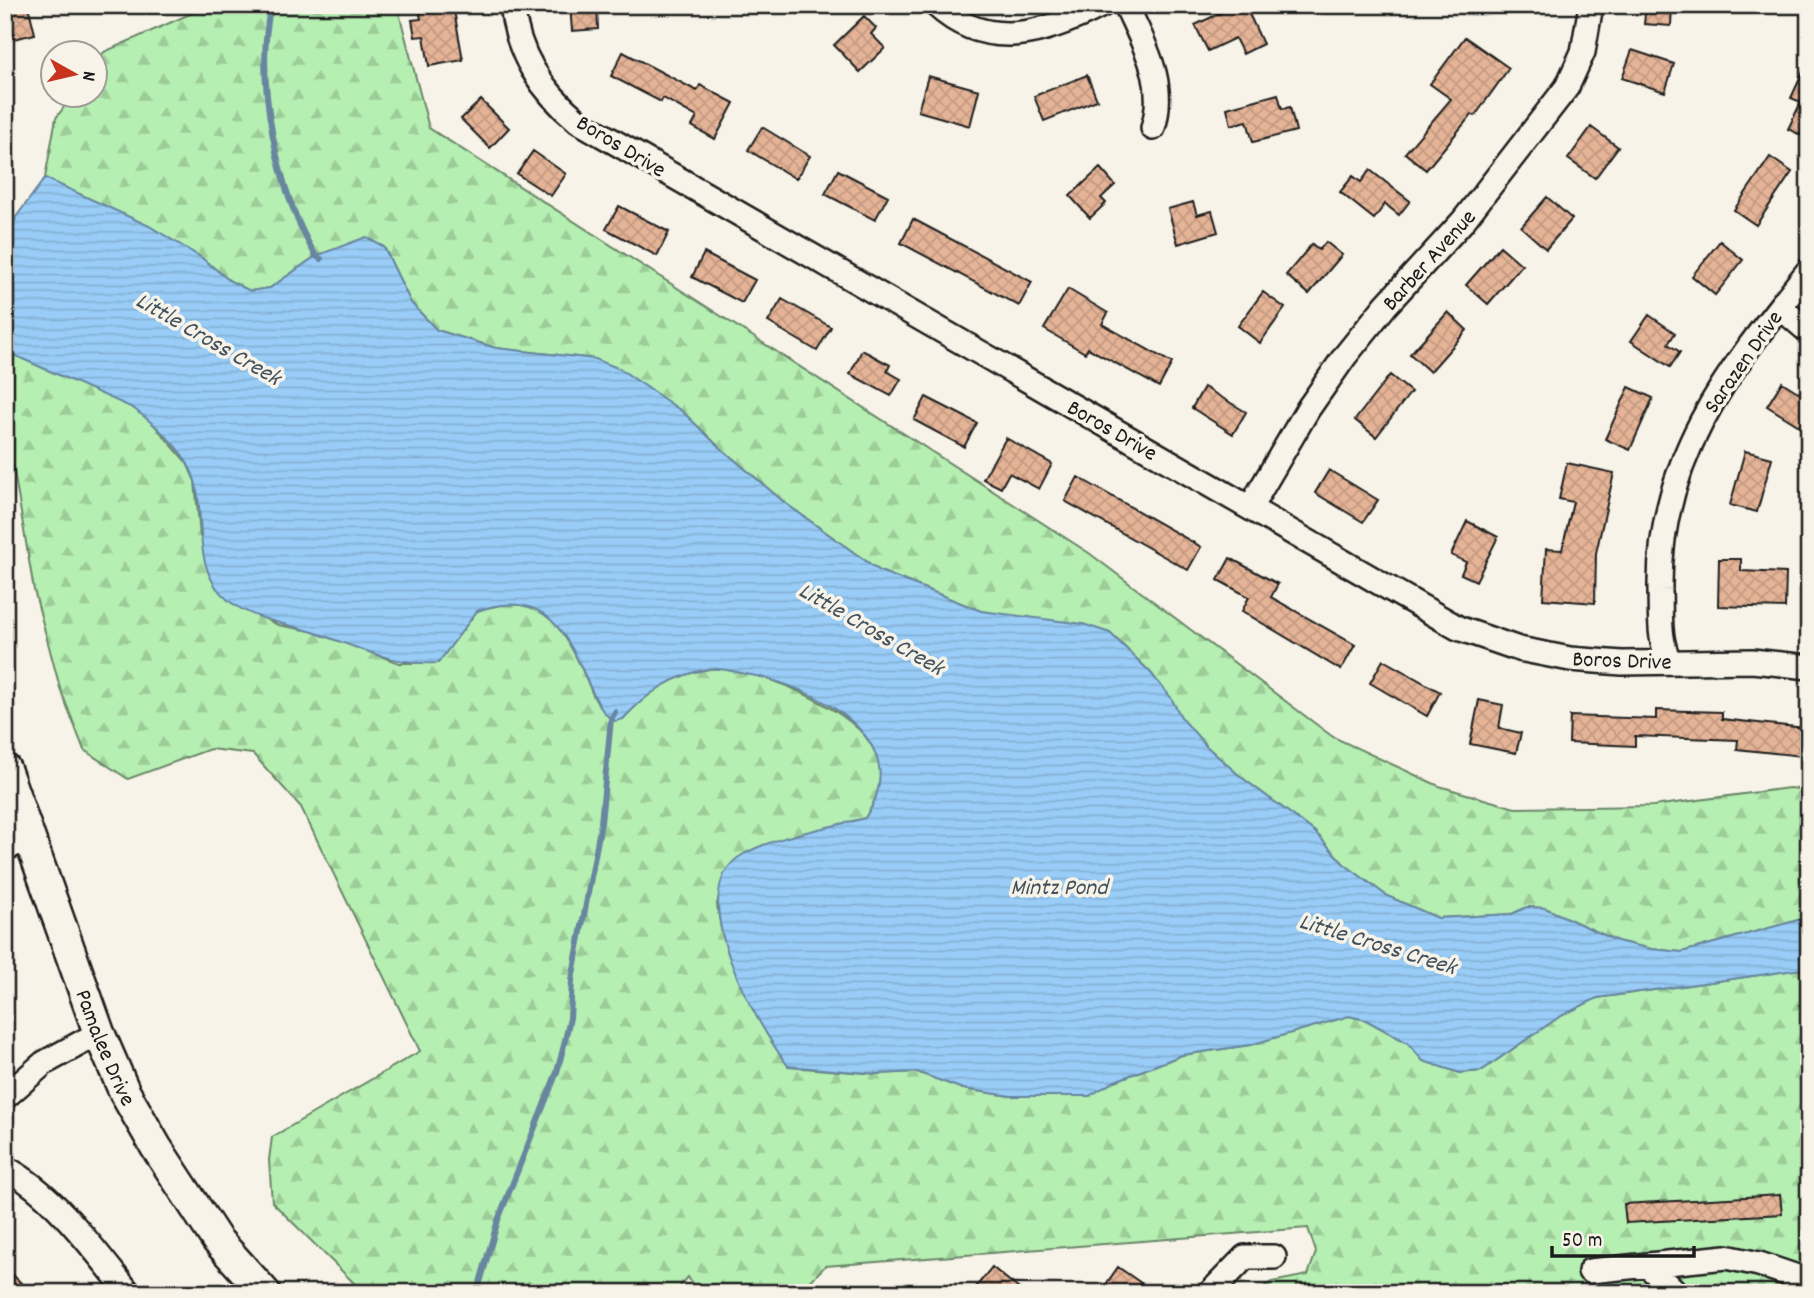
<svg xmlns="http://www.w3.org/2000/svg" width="1814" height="1298" font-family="Dekko,sans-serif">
<defs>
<pattern id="forest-firs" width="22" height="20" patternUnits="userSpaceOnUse" patternTransform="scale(1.75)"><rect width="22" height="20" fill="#b6efb2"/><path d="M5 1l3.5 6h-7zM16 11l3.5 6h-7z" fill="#9ccc98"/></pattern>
<pattern id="water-rules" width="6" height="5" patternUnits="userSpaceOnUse" patternTransform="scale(1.75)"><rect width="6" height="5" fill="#99cdf7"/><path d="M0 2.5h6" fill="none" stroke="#83afd3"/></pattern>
<pattern id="building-cross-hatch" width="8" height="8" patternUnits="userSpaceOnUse" patternTransform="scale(1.75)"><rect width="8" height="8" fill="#e5b497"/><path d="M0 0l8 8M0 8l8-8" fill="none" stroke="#c49a82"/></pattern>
</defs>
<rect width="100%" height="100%" fill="#f7f3e8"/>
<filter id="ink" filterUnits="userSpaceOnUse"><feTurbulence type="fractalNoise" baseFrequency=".0143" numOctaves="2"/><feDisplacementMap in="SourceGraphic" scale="14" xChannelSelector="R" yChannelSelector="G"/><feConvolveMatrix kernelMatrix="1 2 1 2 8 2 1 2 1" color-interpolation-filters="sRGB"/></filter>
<g filter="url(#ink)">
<path fill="url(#forest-firs)" stroke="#698667" stroke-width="2" d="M 200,5 L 397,5 L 429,128 L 1089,553 L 1333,737 L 1439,786 L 1515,808 L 1653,806 L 1789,788 L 1809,790 L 1809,917 L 1682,952 L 1651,949 L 1617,941 L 1545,908 L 1527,907 L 1512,914 L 1438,918 L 1387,896 L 1344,864 L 1315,832 L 1241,777 L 1206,746 L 1180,717 L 1171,698 L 1150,672 L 1110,633 L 981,611 L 880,571 L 785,503 L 716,444 L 683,412 L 595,359 L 496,348 L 437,330 L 411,303 L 384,247 L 316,256 L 270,288 L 250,291 L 230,281 L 202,258 L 45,178 L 56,118 L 73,95 L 94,94 L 95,65 L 104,52 L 199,10 Z
M 5,351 L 134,408 L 151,421 L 187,463 L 195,481 L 200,536 L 231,602 L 278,625 L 311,631 L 399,663 L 438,663 L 477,611 C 539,589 562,623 585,676 C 589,684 593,699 599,705 C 605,711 616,715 623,719 C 647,693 673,674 709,669 C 730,665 768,678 787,686 C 842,710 912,749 865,818 L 764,846 L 724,873 L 717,905 L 721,929 L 803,1068 L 878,1074 L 917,1072 L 963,1089 L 1011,1096 L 1088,1096 L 1115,1081 L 1182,1055 L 1250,1045 L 1349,1016 L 1366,1020 L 1408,1043 L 1423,1061 L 1460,1073 L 1481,1071 L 1559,1017 L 1597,998 L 1809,968 L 1809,1293 L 1253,1293 L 1272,1282 L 1308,1275 L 1316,1252 L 1308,1228 L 825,1266 L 799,1293 L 698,1293 L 688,1277 L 675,1293 L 364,1293 L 272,1202 L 269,1160 L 272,1137 L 420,1051 L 301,807 L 253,754 L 210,749 L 128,779 L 84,750 L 60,688 L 34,590 L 5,418 Z"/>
<path fill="url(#water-rules)" stroke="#67869f" stroke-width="2" d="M 45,178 L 149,226 L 202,258 L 230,281 L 250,291 L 270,288 L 316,256 L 366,237 L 384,247 L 411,303 L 437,330 L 496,348 L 595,359 L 620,369 L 683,412 L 716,444 L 785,503 L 880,571 L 981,611 L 1083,624 L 1110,633 L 1150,672 L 1171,698 L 1181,717 L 1206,746 L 1241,777 L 1315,832 L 1344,864 L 1387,896 L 1438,918 L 1512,914 L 1527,907 L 1545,908 L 1617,941 L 1651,949 L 1682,952 L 1809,917 L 1809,968 L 1597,998 L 1559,1017 L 1481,1071 L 1460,1073 L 1423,1061 L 1408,1043 L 1366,1020 L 1349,1016 L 1250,1045 L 1182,1055 L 1115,1081 L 1089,1096 L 1011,1096 L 963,1089 L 917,1072 L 878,1074 L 788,1066 C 758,1026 679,893 742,855 C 775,836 827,828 865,818 C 919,738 811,685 746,674 C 735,672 720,667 709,669 C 673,675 647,693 623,719 L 615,721 C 602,715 596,699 590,687 C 566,632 546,587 477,611 L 438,663 C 396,666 359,648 319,634 C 290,624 255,621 229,601 C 191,570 206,522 195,481 C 187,452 156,425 133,408 L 5,351 L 5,251 L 16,217 Z"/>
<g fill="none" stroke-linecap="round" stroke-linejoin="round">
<path stroke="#67869f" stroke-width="6" d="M 271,5 C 254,79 277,192 316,256 L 321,259
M 477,1293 L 498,1220 L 557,1072 L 564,1045 L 570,1018 L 572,980 L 601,823 L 611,719 L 615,712"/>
</g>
<path fill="url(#building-cross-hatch)" stroke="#1c1c1c" stroke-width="2" d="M 5,5 L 28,5 L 35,34 L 5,41 Z
M 418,5 L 453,5 L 463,60 L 429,66 L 424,36 L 415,37 L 412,20 L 421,19 Z
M 570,5 L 597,5 L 598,29 L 572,31 Z
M 1237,5 L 1245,5 L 1263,44 L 1243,54 L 1235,38 L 1208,51 L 1195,25 Z
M 1646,5 L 1672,5 L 1671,26 L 1644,24 Z
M 864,16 L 876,28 L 871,34 L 885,48 L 860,72 L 834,45 Z
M 1465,37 L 1509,68 L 1475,116 L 1472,114 L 1426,170 L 1405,153 L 1451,99 L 1430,84 Z
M 1632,50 L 1674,64 L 1665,92 L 1622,78 Z
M 623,52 L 697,91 L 700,85 L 734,103 L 715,139 L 692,126 L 697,117 L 663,98 L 661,102 L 611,76 Z
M 1809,59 L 1809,139 L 1788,129 L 1801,102 L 1791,98 Z
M 1087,75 L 1097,100 L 1044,121 L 1034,96 Z
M 928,76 L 979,90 L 970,126 L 918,111 Z
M 1278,94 L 1282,109 L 1290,107 L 1296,131 L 1253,142 L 1247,121 L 1231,125 L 1227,108 Z
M 481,100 L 509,128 L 490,148 L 461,119 Z
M 762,127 L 810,156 L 796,179 L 748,150 Z
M 1591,127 L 1618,147 L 1595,178 L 1568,159 Z
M 533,151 L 566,174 L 551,196 L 517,174 Z
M 1770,157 L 1792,172 L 1756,225 L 1734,210 Z
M 1100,168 L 1115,185 L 1101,198 L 1106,203 L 1090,218 L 1070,196 Z
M 838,170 L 888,196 L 875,220 L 825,194 Z
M 1370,170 L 1410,201 L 1399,215 L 1385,204 L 1374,219 L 1340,192 L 1353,176 L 1361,182 Z
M 1547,197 L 1572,219 L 1546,249 L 1521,227 Z
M 1193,202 L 1197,215 L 1212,211 L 1218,232 L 1178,244 L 1168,209 Z
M 619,206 L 669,232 L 657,256 L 606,229 Z
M 913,219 L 1032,282 L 1019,306 L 901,243 Z
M 1720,241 L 1743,260 L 1715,295 L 1692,276 Z
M 1326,242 L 1342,255 L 1309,294 L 1286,275 L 1312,244 L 1319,250 Z
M 1500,246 L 1522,265 L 1488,304 L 1466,285 Z
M 704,253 L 755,280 L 742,303 L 692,277 Z
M 1068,289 L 1108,313 L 1102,324 L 1172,363 L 1159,387 L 1088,348 L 1085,353 L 1044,329 Z
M 1263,292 L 1285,308 L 1260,343 L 1238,326 Z
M 782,299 L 831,327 L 817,351 L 768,322 Z
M 1448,312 L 1467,330 L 1430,372 L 1410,354 Z
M 1649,315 L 1675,333 L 1668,344 L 1680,352 L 1670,367 L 1631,341 Z
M 862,350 L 890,365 L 887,371 L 901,379 L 891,396 L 850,374 Z
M 1390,375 L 1411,392 L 1376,437 L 1355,420 Z
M 1782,382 L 1809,399 L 1809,432 L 1767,406 Z
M 1204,387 L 1246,412 L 1233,434 L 1192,408 Z
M 1629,387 L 1653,398 L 1630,450 L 1605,439 Z
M 926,397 L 977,423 L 964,447 L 914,420 Z
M 1006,438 L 1052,464 L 1039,489 L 1009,473 L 1001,488 L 983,479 Z
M 1745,451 L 1772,458 L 1757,512 L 1730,505 Z
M 1567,463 L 1614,473 L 1596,553 L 1595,603 L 1543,599 L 1546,549 L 1562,550 L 1573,502 L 1559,499 Z
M 1329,470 L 1378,500 L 1363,522 L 1315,493 Z
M 1078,477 L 1201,547 L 1188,570 L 1065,501 Z
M 1467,521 L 1498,537 L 1476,581 L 1461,574 L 1466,562 L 1451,555 Z
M 1230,558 L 1278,584 L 1271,597 L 1355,645 L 1341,670 L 1242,611 L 1249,597 L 1218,580 Z
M 1719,559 L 1741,559 L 1741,571 L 1786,573 L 1785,608 L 1718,606 Z
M 1383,660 L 1440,692 L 1427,716 L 1370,683 Z
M 1479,700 L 1503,705 L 1499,728 L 1521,733 L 1516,753 L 1470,744 Z
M 1656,710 L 1722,712 L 1722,719 L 1805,728 L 1802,756 L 1737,749 L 1738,740 L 1635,736 L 1635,746 L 1569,743 L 1570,716 L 1656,719 Z
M 1780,1195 L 1782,1214 L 1626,1223 L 1624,1204 Z
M 5,1267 L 31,1293 L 5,1293 Z
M 992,1267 L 1024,1293 L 971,1293 Z
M 1118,1267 L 1141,1283 L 1134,1293 L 1100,1293 Z"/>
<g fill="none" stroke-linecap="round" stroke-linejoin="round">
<defs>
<path id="minor" d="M 512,5 C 517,54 541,90 578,121 L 1458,628 L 1519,649 L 1570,659 L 1622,663 L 1752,661 L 1809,667
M 936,5 C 988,53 1047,33 1102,5
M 1126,5 C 1145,47 1167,82 1153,128
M 1780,307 L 1809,332
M 1250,508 L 1308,409 L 1345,356 L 1386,305 L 1463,221 L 1567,87 L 1583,52 L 1591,5
M 1670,662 C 1658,640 1661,615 1660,590 C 1658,456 1730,369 1809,270
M 5,848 L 30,839
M 5,1097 L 44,1063 L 99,1033
M 5,1168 C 52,1191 96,1252 129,1293
M 1648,1266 L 1677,1293
M 1590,1271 L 1726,1257 L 1759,1264 L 1803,1279
M 1210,1293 L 1245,1257 L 1274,1257"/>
<g id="major">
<path id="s1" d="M 5,769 L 99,1033 L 125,1093 L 156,1147 L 217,1240 L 265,1293"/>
</g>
</defs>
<use href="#minor" stroke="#1c1c1c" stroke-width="28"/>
<use href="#major" stroke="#1c1c1c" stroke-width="35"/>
<use href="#minor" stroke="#f7f3e8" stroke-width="23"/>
<use href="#major" stroke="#f7f3e8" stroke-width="30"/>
</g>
</g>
<g text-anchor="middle" stroke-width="7" stroke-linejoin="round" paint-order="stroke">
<g font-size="23" fill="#1c1c1c" stroke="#f7f3e8">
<text transform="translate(622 145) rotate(31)" y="8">Boros Drive</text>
<text transform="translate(1428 259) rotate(-48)" y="8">Barber Avenue</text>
<text transform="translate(1742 361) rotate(-55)" y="8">Sarazen Drive</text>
<text transform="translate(1113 429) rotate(30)" y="8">Boros Drive</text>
<text transform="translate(1622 659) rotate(2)" y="8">Boros Drive</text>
<text dy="8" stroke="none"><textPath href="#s1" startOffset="296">Pamalee Drive</textPath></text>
</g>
<g font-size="24" font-style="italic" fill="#42515e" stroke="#f7f3e8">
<text transform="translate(209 338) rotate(30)" y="8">Little Cross Creek</text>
<text transform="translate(872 628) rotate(30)" y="8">Little Cross Creek</text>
<text x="1059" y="894">Mintz Pond</text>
<text transform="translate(1378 943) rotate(17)" y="8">Little Cross Creek</text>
</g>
</g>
<rect width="1814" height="1298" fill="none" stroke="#f7f3e8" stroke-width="28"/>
<rect x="14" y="14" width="1786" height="1270" fill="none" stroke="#1c1c1c" stroke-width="2.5" filter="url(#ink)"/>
<g transform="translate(74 74) rotate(98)"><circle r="33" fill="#f7f3e8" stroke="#9f9d96" stroke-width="2"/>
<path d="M0-5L12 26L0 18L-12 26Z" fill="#c8321e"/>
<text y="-10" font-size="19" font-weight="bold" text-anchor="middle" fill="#1c1c1c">N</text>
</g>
<path d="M1552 1246v10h142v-10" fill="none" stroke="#1c1c1c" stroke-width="3.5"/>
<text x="1562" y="1246" font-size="21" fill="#1c1c1c" stroke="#f7f3e8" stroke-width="5" paint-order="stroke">50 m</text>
</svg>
